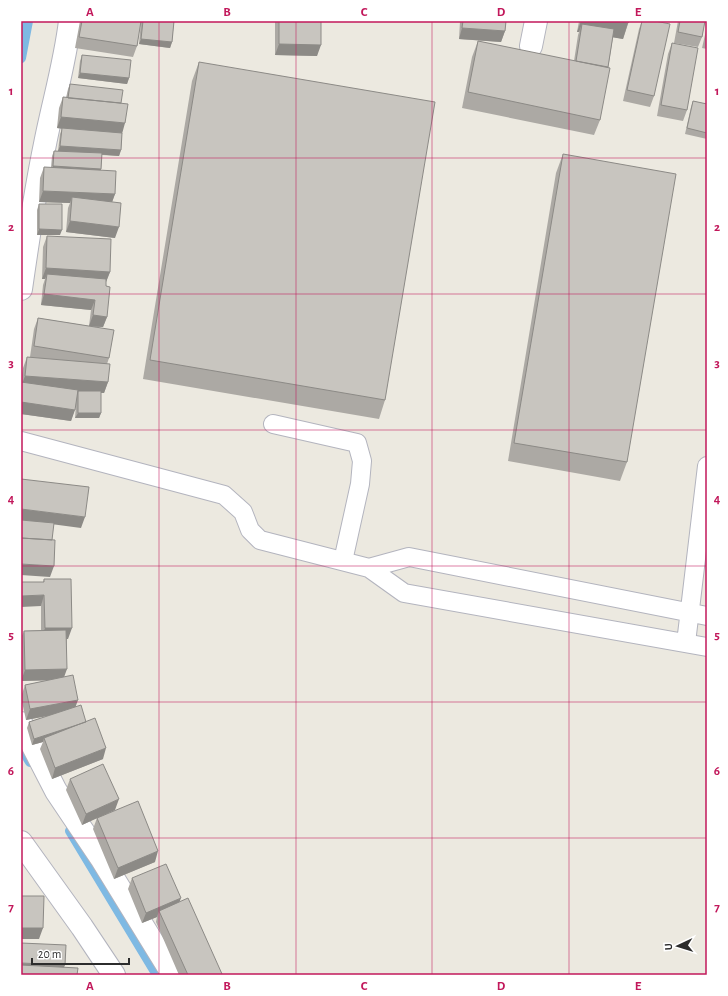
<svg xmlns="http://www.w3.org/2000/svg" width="728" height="996" viewBox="0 0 728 996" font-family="'Alegreya Sans',sans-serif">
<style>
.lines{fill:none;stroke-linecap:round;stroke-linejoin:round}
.stream{stroke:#7eb9e3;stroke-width:10}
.lane-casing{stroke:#b3b4be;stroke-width:20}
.street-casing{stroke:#b3b4be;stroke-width:24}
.secondary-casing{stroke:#b3b4be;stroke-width:24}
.lane{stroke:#fff;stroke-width:18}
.street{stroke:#fff;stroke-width:22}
.secondary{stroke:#fff;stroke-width:22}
.wall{fill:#aca9a4}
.shaded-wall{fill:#8c8a86}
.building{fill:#c8c5bf;stroke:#8c8a86}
.grid{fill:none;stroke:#c2185b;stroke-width:1;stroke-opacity:0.55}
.neatline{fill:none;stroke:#c2185b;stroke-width:1.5}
.grid-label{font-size:13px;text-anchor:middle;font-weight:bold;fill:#c2185b}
</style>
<rect width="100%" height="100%" fill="#ece9e0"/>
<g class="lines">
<path class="stream" d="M21 58 28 21
M21 747 30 762
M70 831 157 975"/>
<g class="lane-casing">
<path id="lane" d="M273 424 357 443 362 461 360 484 343 561
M21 441 224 495 243 512 250 530 260 540 369 568 404 593 707 647
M369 568 409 557 707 616
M686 643 707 466"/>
</g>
<g class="street-casing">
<path id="street" d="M531 46 536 21
M21 289C28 240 35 192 45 144 53 103 65 63 70 21
M21 723 56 791 101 858 173 975"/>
</g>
<g class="secondary-casing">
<path id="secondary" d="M21 842 82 927 114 975"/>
</g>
<use href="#lane" class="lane"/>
<use href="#street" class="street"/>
<use href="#secondary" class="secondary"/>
</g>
<path class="wall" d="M80 21H141L137 46 133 57 75 48Z
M141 21H174L172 42 170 48 139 44Z
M275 21H321L317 56 275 55Z
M460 21H506L505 31 501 42 459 39Z
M579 21H629L623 39 613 37 600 120 594 135 462 108 472 57 478 41 574 61 578 35 579 32H577Z
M642 21H655L654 96 650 107 623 101 639 29Z
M678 21H705L702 37 698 47 674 43Z
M707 26V49L702 48Z
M672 43 687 110 683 121 657 116 668 54Z
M82 55 129 78 127 84 78 78 80 61Z
M199 62 385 400 379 419 143 379 192 81Z
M70 84 121 103 122 134 121 150 119 156 102 155 101 170 115 194 112 202 115 238 66 232 68 208 70 203 39 202 40 178 44 167 51 168 52 156 54 151H58L60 134 62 129 57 128 59 108 63 97 66 98 68 89Z
M693 101 707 104V139L685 134 691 107Z
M563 154 627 462 620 481 508 461 556 173Z
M39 204 60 235H37V210Z
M47 236 110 272 106 282 107 317 103 327H96L109 358 107 364 108 382 104 393H101V413L99 418H75L76 405 71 421 21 414V382L23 368 27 357H30L34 329 38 318 89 326 91 310 41 305 43 285 45 279H42L43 247Z
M44 579 68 639H67L64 677 76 707 86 722 103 759 52 779 40 749 43 742 32 745 27 728 29 722 51 715 26 720 21 697 25 685 49 680 21 681V638L24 631 41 630V606L43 582Z
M70 779 115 810 104 815 155 862 114 879 93 829 97 818 82 825 66 790Z
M132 878 179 902 223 975H179L156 922 157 917 142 923 128 889Z"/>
<path class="shaded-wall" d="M581 21H612L628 23 623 39 580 32 582 24 579 32H577Z
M462 28 505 31 501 42 459 39Z
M141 39 172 42 170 48 139 44Z
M279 44 321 45 317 56 275 55Z
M80 73 129 78 127 84 78 78Z
M61 117 125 123 122 134 57 128Z
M60 146 121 150 119 156 58 151Z
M53 166 101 169 99 174 51 172Z
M43 191 115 194 111 205 72 197 70 203 39 202Z
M70 221 119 227 115 238 66 232Z
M39 229 62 230 60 235H37Z
M46 268 110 272 106 282 46 280 47 274 45 279H42Z
M44 294 95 300 91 310 41 305Z
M93 315 107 317 103 327 89 326Z
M25 376 108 382 104 393 21 387Z
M21 402 75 410 71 421 21 414Z
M78 413H101L99 418H75Z
M21 509 85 517 81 528 21 520Z
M21 564 54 566 50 577 21 575Z
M44 595 41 606 21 607V596Z
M45 628H72L68 639H41Z
M67 669 63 680 21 681 25 670Z
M78 700 74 711 26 720 30 709Z
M86 722 44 738 43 742 32 745 34 739Z
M106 748 103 759 52 779 55 768Z
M119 799 115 810 82 825 86 814Z
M158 851 155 862 114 879 118 868Z
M181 898 177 909 159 911 157 917 142 923 146 913Z
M21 928H43L39 939H21Z
M21 963 65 965 63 970 21 969Z"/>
<path class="building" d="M82 21H141L137 46 79 37Z
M143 21H174L172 42 141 39Z
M279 21H321V45L279 44Z
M463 21H506L505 31 462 28Z
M612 21H629L628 23Z
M642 21H655L670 24 654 96 627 90Z
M680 21H705L702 37 678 32Z
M582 24 614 29 608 67 576 61Z
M478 41 610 68 600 120 468 92Z
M672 43 698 48 687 110 661 105Z
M82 55 131 60 129 78 80 73Z
M199 62 435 102 385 400 150 360Z
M70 84 123 90 121 103 68 98Z
M63 97 128 104 125 123 61 117Z
M693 101 707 104V133L687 128Z
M62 128 122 133 121 150 60 146Z
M54 151 102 153 101 169 53 166Z
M563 154 676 174 627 462 514 443Z
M44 167 116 171 115 194 43 191Z
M72 197 121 203 119 227 70 221Z
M39 204H62V230L39 229Z
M47 236 111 239 110 272 46 268Z
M47 274 106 279V286L110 287 107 317 93 315 95 300 44 294Z
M38 318 114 330 109 358 34 346Z
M27 357 110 364 108 382 25 376Z
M21 382 78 390 75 410 21 402Z
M78 391H101V413H78Z
M21 479 89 487 85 517 21 509Z
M21 520 54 523 52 540 21 538Z
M21 538 55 540 54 566 21 564Z
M44 579H71L72 628H45L44 595 21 596V582H44Z
M66 630 67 669 25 670 24 631Z
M73 675 78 700 30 709 25 685Z
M81 705 86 722 34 739 29 722Z
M95 718 106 748 55 768 44 738Z
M103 764 119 799 86 814 70 779Z
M138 801 158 851 118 868 97 818Z
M166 864 181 898 146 913 132 878Z
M21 896H44L43 928H21Z
M188 898 222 974 223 975H188L159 911Z
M21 943 66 945 65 965 21 963Z
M21 965 78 968 77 975H21Z"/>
<path class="grid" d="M159 21V975M296 21V975M432 21V975M569 21V975M21 158H707M21 294H707M21 430H707M21 566H707M21 702H707M21 838H707"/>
<rect width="728" height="996" fill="none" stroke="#ffffff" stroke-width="44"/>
<g transform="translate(678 946) rotate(266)" stroke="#ffffff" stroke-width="3" paint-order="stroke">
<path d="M0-3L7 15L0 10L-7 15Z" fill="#2c2c2c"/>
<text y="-6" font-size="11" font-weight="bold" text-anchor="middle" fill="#2c2c2c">U</text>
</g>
<path d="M32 958v6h97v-6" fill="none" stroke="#2c2c2c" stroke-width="2"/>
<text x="38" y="958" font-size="12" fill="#2c2c2c" stroke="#ffffff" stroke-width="3" paint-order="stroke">20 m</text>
<rect x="22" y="22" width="684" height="952" class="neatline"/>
<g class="grid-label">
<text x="90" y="16">A</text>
<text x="227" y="16">B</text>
<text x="364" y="16">C</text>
<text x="501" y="16">D</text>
<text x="638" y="16">E</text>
<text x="11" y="95">1</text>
<text x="717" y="95">1</text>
<text x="11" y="231">2</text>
<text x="717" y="231">2</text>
<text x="11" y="367">3</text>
<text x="717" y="367">3</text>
<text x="11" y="503">4</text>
<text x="717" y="503">4</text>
<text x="11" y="639">5</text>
<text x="717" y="639">5</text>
<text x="11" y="775">6</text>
<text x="717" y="775">6</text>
<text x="11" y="911">7</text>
<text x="717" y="911">7</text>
<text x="90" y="990">A</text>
<text x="227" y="990">B</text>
<text x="364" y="990">C</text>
<text x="501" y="990">D</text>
<text x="638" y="990">E</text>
</g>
</svg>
